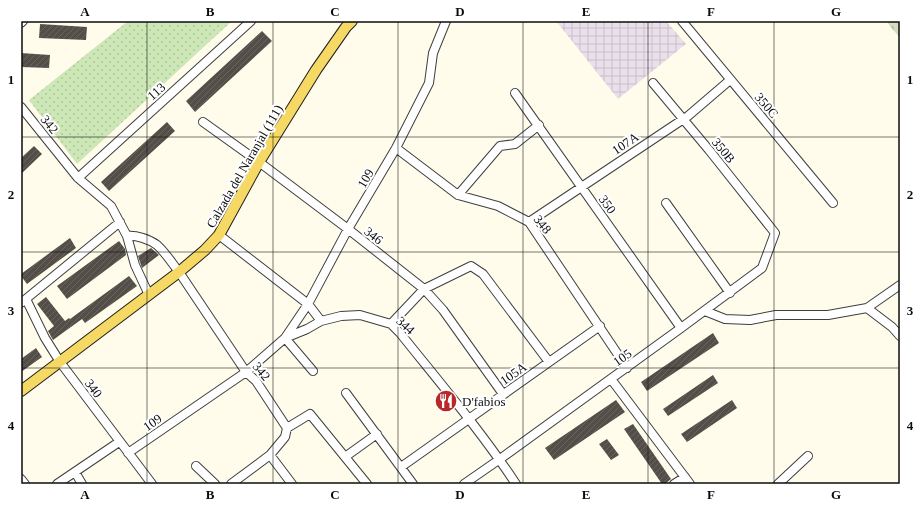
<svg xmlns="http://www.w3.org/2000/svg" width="921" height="505" viewBox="0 0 921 505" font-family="'Times New Roman',serif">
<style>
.industrial{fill:url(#industrial-grid)}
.grass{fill:url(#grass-dots)}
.cemetery{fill:url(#cemetery-stones)}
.building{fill:url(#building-hatch)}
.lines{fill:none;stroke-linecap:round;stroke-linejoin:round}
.minor-casing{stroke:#3f3f3f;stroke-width:10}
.major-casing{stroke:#1d1d1d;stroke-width:12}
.minor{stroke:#fff;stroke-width:8}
.major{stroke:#f5d964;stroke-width:10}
.grid{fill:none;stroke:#0c0c0c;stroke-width:1;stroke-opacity:0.55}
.labels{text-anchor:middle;stroke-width:4;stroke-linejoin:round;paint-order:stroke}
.street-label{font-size:13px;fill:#0c0c0c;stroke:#fff}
.poi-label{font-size:13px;fill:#0c0c0c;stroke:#fff;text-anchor:start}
.neatline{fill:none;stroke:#0c0c0c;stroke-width:1.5}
.grid-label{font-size:13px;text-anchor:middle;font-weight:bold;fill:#0c0c0c}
</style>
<defs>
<pattern id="industrial-grid" width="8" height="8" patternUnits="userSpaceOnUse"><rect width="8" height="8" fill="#eae0eb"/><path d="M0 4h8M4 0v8" fill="none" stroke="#c8bfc8"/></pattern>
<pattern id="grass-dots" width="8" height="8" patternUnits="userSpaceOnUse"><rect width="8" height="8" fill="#cde7b6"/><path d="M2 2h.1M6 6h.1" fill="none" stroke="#afc59b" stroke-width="1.8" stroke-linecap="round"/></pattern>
<pattern id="cemetery-stones" width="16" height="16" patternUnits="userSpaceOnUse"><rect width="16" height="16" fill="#d2dfbe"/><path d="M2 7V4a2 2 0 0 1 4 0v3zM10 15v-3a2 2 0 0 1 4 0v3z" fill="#b3bea2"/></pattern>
<pattern id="building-hatch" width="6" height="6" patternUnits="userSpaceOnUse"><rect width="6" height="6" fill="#544e48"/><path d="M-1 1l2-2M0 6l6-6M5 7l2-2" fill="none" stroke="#68635e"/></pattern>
</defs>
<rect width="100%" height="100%" fill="#fffceb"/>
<path class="industrial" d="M556 21H666L686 44 618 99Z"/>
<path class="grass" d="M128 21H232L77 164 29 100Z"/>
<path class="cemetery" d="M886 21H900V38Z"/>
<path class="building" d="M40 24 87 27 86 40 39 38Z
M262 31 272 41 195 112 186 101Z
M21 53 50 55 49 68 21 67Z
M167 122 175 131 109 191 101 182Z
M34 146 42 154 21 174V158Z
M70 238 76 248 27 284 21 276V274Z
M119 241 125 249 126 255 67 299 57 286Z
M151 248 159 255 142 268 138 256Z
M129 276 137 286 85 323 82 319 53 340 48 331 54 326 37 304 46 297 65 321 69 318 70 319Z
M713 333 719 343 647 391 641 382Z
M36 348 42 357 21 372V359Z
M713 375 718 383 668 416 663 409Z
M616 400 625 412 554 460 545 448Z
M732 400 737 408 687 442 681 434Z
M633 424 671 479 665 484H662L624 429Z
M607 439 619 455 611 460 599 444Z"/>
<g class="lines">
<g class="minor-casing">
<path id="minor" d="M682 21 833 203
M21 23 23 21
M515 93 681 328
M21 107 78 178 111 206 127 236 135 265 149 295
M203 122 259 162 348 229 424 289 443 310 503 394
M396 148 458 195 498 206 529 222 627 368
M78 178 251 21
M458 195 500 146 515 144 539 125
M666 203 730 293
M529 222 688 116 730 80
M219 235 308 304 321 321 341 316 360 315 391 324 400 333C440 383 481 431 516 484
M127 236C136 235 149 239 157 245 165 252 172 263 179 272L246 372 256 381 287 428 285 437 270 455 231 484
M26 299 45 338 60 362 152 484
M21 303 120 222
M867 308 892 327 900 336
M705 311 725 319 750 320 776 315H828L867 308 900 285
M391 324 424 289 471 266 483 274 549 362
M313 371 285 338 308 304 348 229 396 148 429 83 433 53 446 21
M611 379 690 484
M346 393 413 484
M287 428 310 414 367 484
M128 453 246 372 285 338 307 329 321 321
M270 455 292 484
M345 457 377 434
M196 466 215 484
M401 467 600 326
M75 472 82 484
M21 479 25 484
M57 484 119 442
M464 484 500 459 681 328 762 268 775 233 709 150 653 83
M674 484 685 477
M778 484 808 456"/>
</g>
<g class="major-casing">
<path id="major" d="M21 391 179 272 205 250 219 235 259 162 316 70 346 27 352 21"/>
</g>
<use href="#minor" class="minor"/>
<use href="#major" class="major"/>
</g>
<path class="grid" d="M147 21V484M273 21V484M398 21V484M523 21V484M648 21V484M774 21V484M21 137H900M21 252H900M21 368H900"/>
<defs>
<g id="restaurant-disc" transform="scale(1.15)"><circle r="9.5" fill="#b82828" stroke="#fff"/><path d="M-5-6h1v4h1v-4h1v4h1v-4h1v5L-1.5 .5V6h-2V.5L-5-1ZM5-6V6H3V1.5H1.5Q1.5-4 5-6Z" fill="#fff"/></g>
</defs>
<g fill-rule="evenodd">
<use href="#restaurant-disc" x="446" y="401"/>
</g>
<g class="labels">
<g class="street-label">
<text transform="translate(156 91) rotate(-42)" y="5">113</text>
<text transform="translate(767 105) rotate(50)" y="5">350C</text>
<text transform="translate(50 124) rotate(51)" y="5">342</text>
<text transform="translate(625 143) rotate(-34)" y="5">107A</text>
<text transform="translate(724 150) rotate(51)" y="5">350B</text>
<text transform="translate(244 166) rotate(-60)" y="5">Calzada del Naranjal (111)</text>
<text transform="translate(365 178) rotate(-60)" y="5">109</text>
<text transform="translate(608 204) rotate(55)" y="5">350</text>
<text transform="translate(543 224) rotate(51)" y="5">348</text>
<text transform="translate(374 235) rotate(38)" y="5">346</text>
<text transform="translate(406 325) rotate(43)" y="5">344</text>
<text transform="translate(622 357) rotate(-36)" y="5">105</text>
<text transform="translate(262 371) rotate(50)" y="5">342</text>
<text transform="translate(513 373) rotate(-35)" y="5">105A</text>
<text transform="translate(94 388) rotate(53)" y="5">340</text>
<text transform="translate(152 422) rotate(-35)" y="5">109</text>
</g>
<g class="poi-label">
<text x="462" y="406">D'fabios</text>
</g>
</g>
<rect width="921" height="505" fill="none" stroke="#ffffff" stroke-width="44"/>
<rect x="22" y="22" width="877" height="461" class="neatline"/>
<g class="grid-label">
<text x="85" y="16">A</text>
<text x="210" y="16">B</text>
<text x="335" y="16">C</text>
<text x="460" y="16">D</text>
<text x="586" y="16">E</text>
<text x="711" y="16">F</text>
<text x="836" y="16">G</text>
<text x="11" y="84">1</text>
<text x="910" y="84">1</text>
<text x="11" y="199">2</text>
<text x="910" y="199">2</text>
<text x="11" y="315">3</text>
<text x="910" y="315">3</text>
<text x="11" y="430">4</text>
<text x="910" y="430">4</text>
<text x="85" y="499">A</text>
<text x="210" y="499">B</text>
<text x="335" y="499">C</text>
<text x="460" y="499">D</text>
<text x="586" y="499">E</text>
<text x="711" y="499">F</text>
<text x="836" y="499">G</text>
</g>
</svg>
